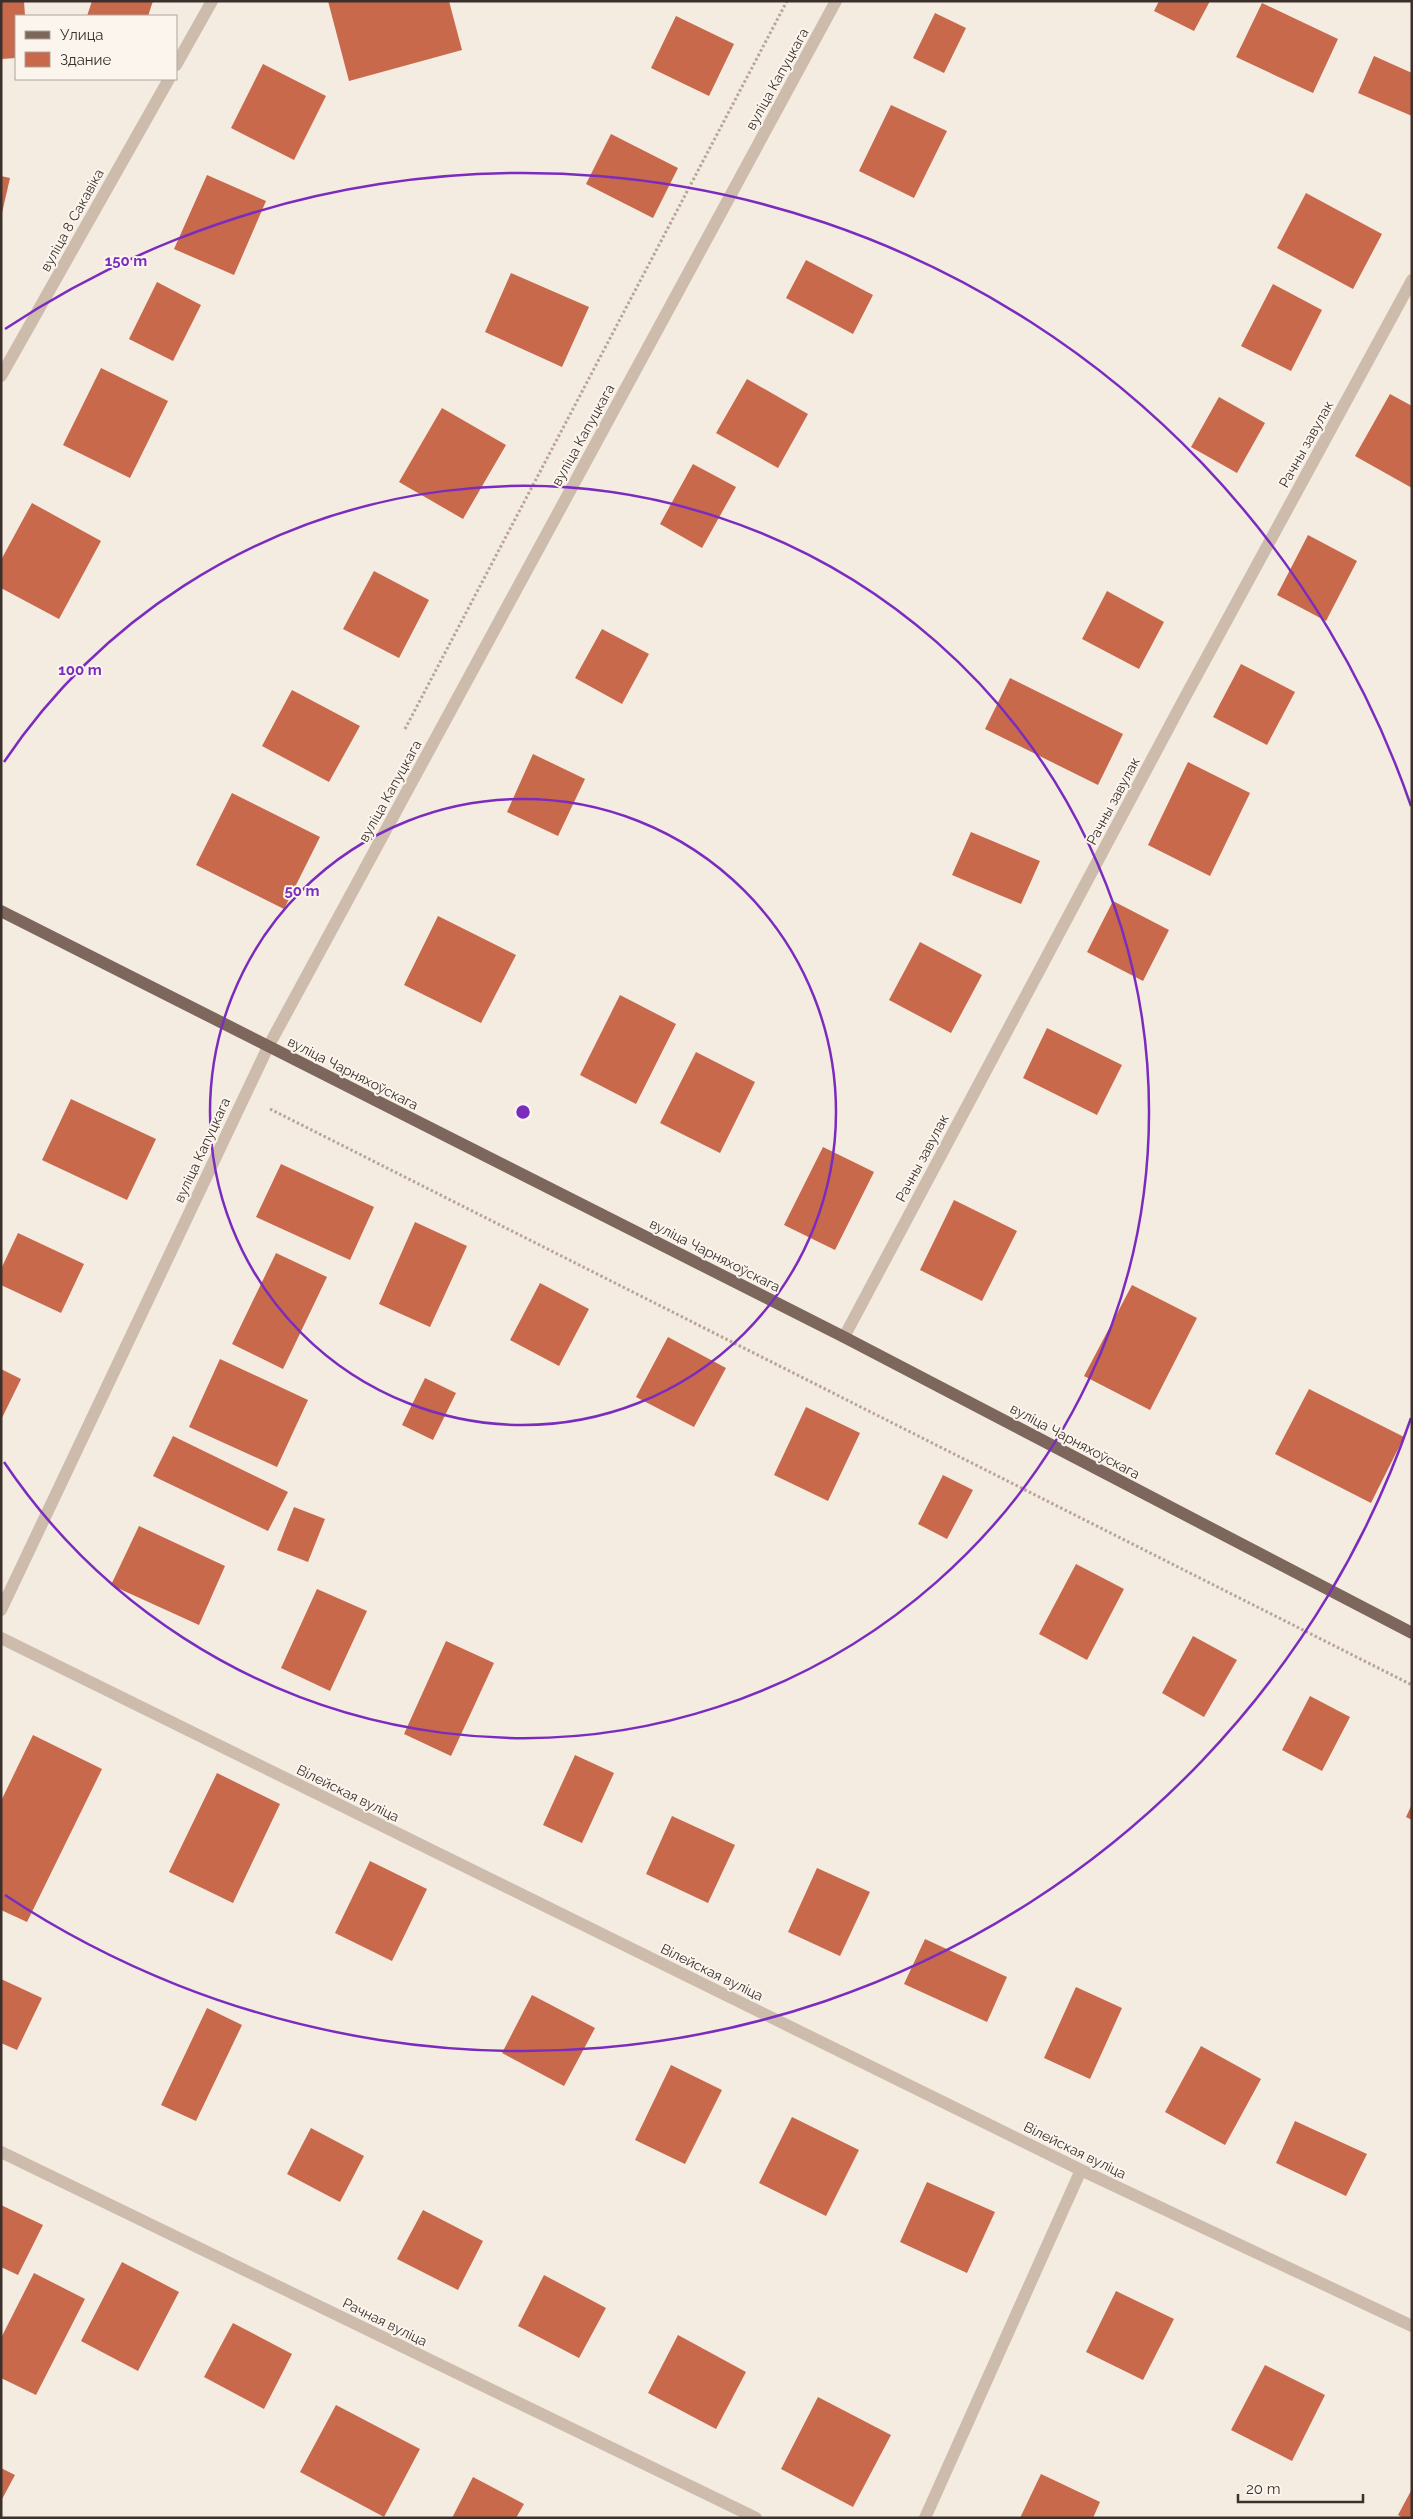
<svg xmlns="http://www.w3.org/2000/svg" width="1413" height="2519" viewBox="0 0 1413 2519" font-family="Raleway,sans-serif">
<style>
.building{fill:#c8694b}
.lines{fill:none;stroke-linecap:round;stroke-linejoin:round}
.path{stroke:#b9a596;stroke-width:3;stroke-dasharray:2.5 2.5;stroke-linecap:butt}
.street{stroke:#cdbbac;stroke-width:12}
.primary{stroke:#7d675c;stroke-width:12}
.ring{fill:none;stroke:#7b2cbf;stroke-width:2.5}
.labels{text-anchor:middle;stroke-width:4;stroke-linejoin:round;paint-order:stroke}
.street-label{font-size:14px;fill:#3b302b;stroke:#fbf5ee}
.centre{fill:#7b2cbf;stroke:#fbf5ee;stroke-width:2.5}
.ring-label{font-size:15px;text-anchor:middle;font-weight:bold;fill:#7b2cbf;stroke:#fbf5ee;stroke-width:4;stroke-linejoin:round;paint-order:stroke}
</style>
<rect width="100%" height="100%" fill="#f4ebe1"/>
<path class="building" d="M1 1H24L25 16H16V58L1 59Z
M92 1H153L148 16H87Z
M328 1H449L462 50 349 81Z
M1159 1H1210L1194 31 1154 11Z
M1262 3 1338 39 1313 93 1236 57Z
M935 13 966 28 944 73 913 58Z
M676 16 734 44 709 96 651 68Z
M1374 56 1412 73V116L1358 93Z
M263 64 326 96 294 160 231 128Z
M891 105 947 131 914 198 859 171Z
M611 134 678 168 653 218 586 184Z
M207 175 266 201 234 275 174 249Z
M1 176 10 178 2 213H1Z
M1306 193 1382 234 1353 289 1277 248Z
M806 260 873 295 853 334 786 298Z
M511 273 589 307 562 367 485 332Z
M157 282 201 305 173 361 129 339Z
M1273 284 1322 310 1291 371 1241 346Z
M101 368 168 401 130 478 63 445Z
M747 379 808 414 778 468 716 433Z
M1390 394 1412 406V488L1355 456Z
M1219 397 1265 423 1237 473 1191 447Z
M442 408 506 445 463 519 399 482Z
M693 464 736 487 702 548 660 524Z
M32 503 101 541 59 619 1 588V560Z
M1308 535 1357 561 1326 621 1277 595Z
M374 571 429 600 399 658 343 629Z
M1107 591 1164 622 1139 669 1082 639Z
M602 629 649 654 622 704 575 678Z
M1241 664 1295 692 1267 745 1213 717Z
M1010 678 1123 734 1098 785 985 729Z
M292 690 360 726 329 782 262 746Z
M533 754 585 779 558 836 507 812Z
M1188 762 1250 793 1210 876 1148 845Z
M232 793 320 837 284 909 196 865Z
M971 832 1040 861 1021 904 952 875Z
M1113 901 1169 930 1143 981 1087 952Z
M438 916 516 955 481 1023 404 985Z
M920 942 982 975 951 1033 889 1000Z
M620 995 676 1024 636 1104 580 1075Z
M1047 1028 1122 1065 1097 1115 1023 1078Z
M696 1052 755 1082 720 1153 660 1123Z
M71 1099 156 1139 127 1200 42 1160Z
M823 1147 874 1172 835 1250 784 1225Z
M281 1164 374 1207 350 1260 256 1217Z
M954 1200 1017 1231 982 1301 920 1270Z
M415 1222 467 1246 430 1327 379 1304Z
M18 1233 84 1264 61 1313 1 1285V1269Z
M276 1253 327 1277 283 1369 232 1344Z
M540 1283 589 1309 559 1366 510 1340Z
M1132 1285 1197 1318 1150 1410 1084 1376Z
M668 1337 726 1368 694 1427 636 1397Z
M220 1359 308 1400 277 1467 189 1427Z
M1 1369 21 1379 1 1420Z
M425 1378 456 1393 433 1440 402 1425Z
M1309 1389 1404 1437 1371 1503 1275 1454Z
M806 1407 860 1433 828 1501 774 1475Z
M173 1436 288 1492 268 1531 153 1476Z
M943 1475 973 1490 947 1539 918 1524Z
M294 1507 325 1519 308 1562 277 1550Z
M139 1526 225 1566 199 1625 111 1585Z
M1076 1564 1124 1589 1087 1660 1039 1634Z
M317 1589 367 1611 330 1691 281 1668Z
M1193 1636 1237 1660 1204 1717 1162 1693Z
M446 1641 494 1663 451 1756 404 1734Z
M1310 1696 1350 1717 1322 1771 1282 1750Z
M33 1735 102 1769 27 1922 1 1910V1801Z
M575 1755 614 1773 582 1843 543 1825Z
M217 1773 280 1804 233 1903 169 1872Z
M1412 1804V1820L1406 1817Z
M672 1816 735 1845 708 1903 646 1874Z
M370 1861 427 1889 392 1961 335 1933Z
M817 1868 870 1892 840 1956 788 1932Z
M925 1939 1007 1977 987 2022 904 1984Z
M1 1979 42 1998 17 2050 1 2043Z
M1076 1987 1122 2008 1090 2079 1044 2058Z
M532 1995 595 2028 564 2086 502 2053Z
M207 2008 242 2025 196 2121 161 2105Z
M1201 2046 1261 2079 1225 2145 1165 2112Z
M671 2065 722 2090 685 2164 635 2140Z
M792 2117 859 2150 826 2216 759 2183Z
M1295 2121 1367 2154 1346 2196 1276 2163Z
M311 2128 364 2156 340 2202 287 2174Z
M927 2182 995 2212 967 2273 900 2242Z
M1 2205 43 2225 18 2275 1 2267Z
M423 2210 483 2241 458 2290 397 2259Z
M122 2262 179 2292 138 2371 81 2341Z
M34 2273 85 2299 36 2395 1 2378V2338Z
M544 2275 606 2308 579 2358 518 2326Z
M1116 2291 1174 2319 1143 2380 1086 2352Z
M233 2323 292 2354 264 2409 204 2377Z
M678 2335 746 2372 716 2429 648 2393Z
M1265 2365 1325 2395 1292 2461 1231 2430Z
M818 2397 891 2435 853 2507 781 2469Z
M336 2405 420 2449 384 2517 300 2472Z
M1 2468 15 2475 1 2501Z
M1041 2474 1100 2502 1093 2518H1020Z
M473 2477 524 2504 516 2518H452Z
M1412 2489V2518H1403L1398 2515Z"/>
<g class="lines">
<path class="path" d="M405 729 787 1
M270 1109 1412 1685"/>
<path class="street" d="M176 65 212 1
M1 376 169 79
M844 1337 1184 699 1412 280
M1 1610 268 1047 836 1
M1 1638 1081 2170 1412 2326
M1 2152 756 2518
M925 2518 1081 2170"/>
<path class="primary" d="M1 911 844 1337 1412 1633"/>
</g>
<g class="ring">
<circle cx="523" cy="1112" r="313"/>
<path d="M4 762A626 626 0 1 1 4 1462"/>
<path d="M1411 1418A939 939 0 0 1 5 1895M5 329A939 939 0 0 1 1411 806"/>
</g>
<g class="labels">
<g class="street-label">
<text transform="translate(777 79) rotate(-61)" y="5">вуліца Капуцкага</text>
<text transform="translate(72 220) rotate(-61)" y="5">вуліца 8 Сакавіка</text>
<text transform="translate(583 435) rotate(-61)" y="5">вуліца Капуцкага</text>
<text transform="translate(1306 444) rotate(-61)" y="5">Рачны завулак</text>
<text transform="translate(390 791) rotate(-61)" y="5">вуліца Капуцкага</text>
<text transform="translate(1113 801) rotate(-62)" y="5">Рачны завулак</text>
<text transform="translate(353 1073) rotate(27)" y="5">вуліца Чарняхоўскага</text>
<text transform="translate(202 1150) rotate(-65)" y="5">вуліца Капуцкага</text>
<text transform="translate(922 1158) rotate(-62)" y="5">Рачны завулак</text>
<text transform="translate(715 1255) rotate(27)" y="5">вуліца Чарняхоўскага</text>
<text transform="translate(1075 1441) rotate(28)" y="5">вуліца Чарняхоўскага</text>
<text transform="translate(348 1793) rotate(26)" y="5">Вілейская вуліца</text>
<text transform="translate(712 1972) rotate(26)" y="5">Вілейская вуліца</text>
<text transform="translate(1075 2150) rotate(26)" y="5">Вілейская вуліца</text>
<text transform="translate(385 2322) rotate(26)" y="5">Рачная вуліца</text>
</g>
</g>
<circle cx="523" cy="1112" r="8" class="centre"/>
<g class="ring-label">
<text x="126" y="266">150 m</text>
<text x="80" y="675">100 m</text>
<text x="302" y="896">50 m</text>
</g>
<rect width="1413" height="2519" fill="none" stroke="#3b302b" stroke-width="5"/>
<rect x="15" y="15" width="162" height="65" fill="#fbf5ee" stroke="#aea6a0"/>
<rect x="25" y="31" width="25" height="8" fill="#7d675c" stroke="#aea6a0"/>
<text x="60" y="40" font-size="15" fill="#3b302b">Улица</text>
<rect x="25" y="52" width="25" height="15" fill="#c8694b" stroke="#aea6a0"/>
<text x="60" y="65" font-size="15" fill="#3b302b">Здание</text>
<path d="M1238 2494v8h125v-8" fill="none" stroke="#3b302b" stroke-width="2.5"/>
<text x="1246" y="2494" font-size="15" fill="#3b302b" stroke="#fbf5ee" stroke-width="4" paint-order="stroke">20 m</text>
</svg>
